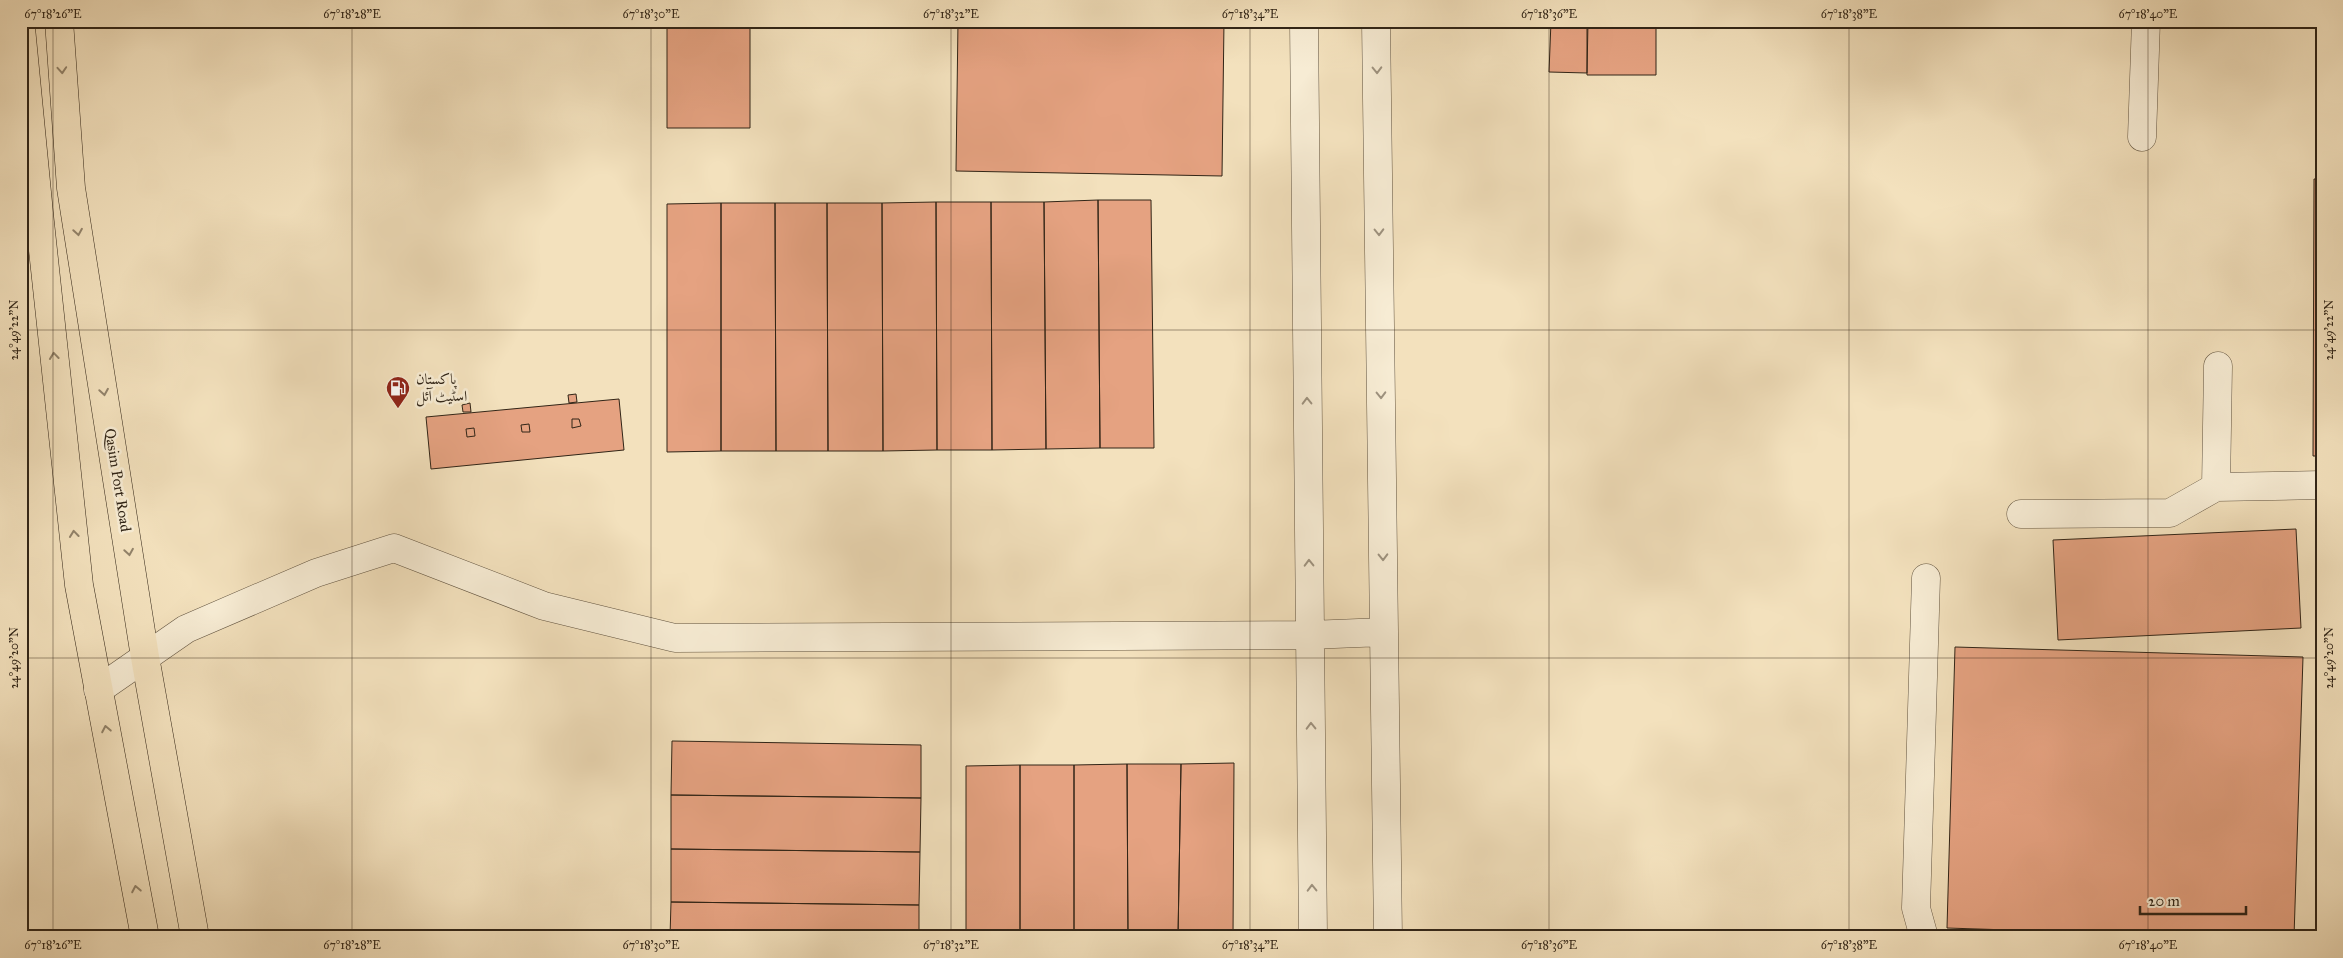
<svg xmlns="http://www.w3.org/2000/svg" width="2343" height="958" viewBox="0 0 2343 958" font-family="'IM FELL Great Primer',Amiri,serif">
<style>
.building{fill:#e5a281;stroke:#312517}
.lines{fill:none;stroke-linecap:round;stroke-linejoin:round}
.minor-casing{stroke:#625440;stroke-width:29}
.major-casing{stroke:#312517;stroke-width:29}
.minor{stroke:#f7ecd4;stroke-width:28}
.major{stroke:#f3e1bd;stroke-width:28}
.oneway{stroke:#92836a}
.oneway2{stroke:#9e927f}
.ticks{fill:none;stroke:#312517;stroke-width:1;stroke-opacity:0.45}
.labels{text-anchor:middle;stroke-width:5;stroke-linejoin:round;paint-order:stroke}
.poi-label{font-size:15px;fill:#312517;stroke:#f7ecd4;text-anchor:start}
.street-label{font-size:15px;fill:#312517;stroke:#f7ecd4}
.neatline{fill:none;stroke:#312517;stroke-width:2}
.ticks-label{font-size:12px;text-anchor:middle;fill:#312517}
</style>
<rect width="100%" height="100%" fill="#f3e1bd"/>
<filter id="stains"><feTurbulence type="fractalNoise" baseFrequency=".004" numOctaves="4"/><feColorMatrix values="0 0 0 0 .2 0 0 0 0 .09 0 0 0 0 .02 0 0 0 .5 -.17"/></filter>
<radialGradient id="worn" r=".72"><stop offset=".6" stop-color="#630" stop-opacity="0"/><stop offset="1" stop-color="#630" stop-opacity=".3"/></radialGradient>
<path class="building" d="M667 21H750V128H667Z
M958 21H1224L1222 176 956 171Z
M1551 21H1588L1587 73 1549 72Z
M1587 21H1856V27H1587Z
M1587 27H1656V75H1587Z
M2314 179H2322V456H2313Z
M1098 200 1100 448 1046 449 1044 202Z
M1098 200H1151L1154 448H1100Z
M936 202 937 450 883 451 882 203Z
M936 202H991L992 450H937Z
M991 202H1044L1046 449 992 450Z
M721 203V451L667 452V204Z
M721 203H775L776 451H721Z
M775 203H827L828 451H776Z
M827 203H882L883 451H828Z
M576 394 577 402 569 403 568 395Z
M619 399 624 450 431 469 426 417Z
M470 403 471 412H463L462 405Z
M572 419H579L581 426 572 428Z
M529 424 530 432H522L521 425Z
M474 428 475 436 467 437 466 429Z
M2296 529 2301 628 2058 640 2053 540Z
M1955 647 2303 657 2294 937H2225L1947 928Z
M672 741 921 745V798L671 795Z
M1234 763 1233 937H1178L1181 764Z
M1127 764H1181L1178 937H1128Z
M1127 764 1128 937H1074V765Z
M1020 765H1074V937H1020Z
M1020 765V937H966V766Z
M671 795 921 798 920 852 671 849Z
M671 849 920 852 919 905 671 902Z
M671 902 919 905V937H670Z"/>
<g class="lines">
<g class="minor-casing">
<path id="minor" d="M1304 21 1313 937
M1376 21 1388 937
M2142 137 2146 21
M2218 366 2216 487 2322 485
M2021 514 2170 513 2216 487
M98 690 186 629 316 573 394 548 544 606 675 638 1309 635 1384 632
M1924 937 1916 908 1926 578"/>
</g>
<g class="major-casing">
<path id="major" d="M59 21 71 188 145 657 195 937
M21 28 39 213 79 585 145 937"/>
</g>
<use href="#minor" class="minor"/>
<use href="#major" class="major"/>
</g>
<defs><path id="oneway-chevron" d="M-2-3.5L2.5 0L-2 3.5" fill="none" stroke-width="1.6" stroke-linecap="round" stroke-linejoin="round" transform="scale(1.25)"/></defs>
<g class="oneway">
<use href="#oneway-chevron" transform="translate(62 70) rotate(86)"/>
<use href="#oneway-chevron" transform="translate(78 232) rotate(81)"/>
<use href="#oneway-chevron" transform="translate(54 356) rotate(-96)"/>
<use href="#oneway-chevron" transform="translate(104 392) rotate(81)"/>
<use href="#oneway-chevron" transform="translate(74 534) rotate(-96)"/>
<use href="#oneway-chevron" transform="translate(129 552) rotate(81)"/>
<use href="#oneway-chevron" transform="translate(106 729) rotate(-101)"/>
<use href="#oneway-chevron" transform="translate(136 889) rotate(-101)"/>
</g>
<g class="oneway2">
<use href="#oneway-chevron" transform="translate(1377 70) rotate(89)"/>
<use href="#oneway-chevron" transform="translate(1379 232) rotate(89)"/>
<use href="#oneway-chevron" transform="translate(1381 395) rotate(89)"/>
<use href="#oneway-chevron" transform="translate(1307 401) rotate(-91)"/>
<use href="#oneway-chevron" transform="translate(1383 557) rotate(89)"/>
<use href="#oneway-chevron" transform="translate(1309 563) rotate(-91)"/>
<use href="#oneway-chevron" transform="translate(1311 726) rotate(-91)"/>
<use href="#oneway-chevron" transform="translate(1312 888) rotate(-91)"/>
</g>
<path class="ticks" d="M53 21V937M352 21V937M651 21V937M951 21V937M1250 21V937M1549 21V937M1849 21V937M2148 21V937M21 330H2322M21 658H2322"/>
<defs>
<g id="fuel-pin" transform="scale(1.25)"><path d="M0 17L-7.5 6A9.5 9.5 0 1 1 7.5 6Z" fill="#8f2418" stroke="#f7ecd4"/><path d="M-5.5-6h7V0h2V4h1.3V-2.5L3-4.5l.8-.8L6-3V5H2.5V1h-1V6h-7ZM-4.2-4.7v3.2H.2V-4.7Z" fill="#fff"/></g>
</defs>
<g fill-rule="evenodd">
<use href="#fuel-pin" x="398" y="388"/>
</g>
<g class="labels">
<g class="poi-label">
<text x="416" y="384">پاکستان<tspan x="416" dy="17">اسٹیٹ آئل</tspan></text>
</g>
<g class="street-label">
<text transform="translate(118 480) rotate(81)" y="5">Qasim Port Road</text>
</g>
</g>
<rect width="2343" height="958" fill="none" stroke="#f3e1bd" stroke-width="55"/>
<path d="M2140 906v8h106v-8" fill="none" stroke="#312517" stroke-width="2.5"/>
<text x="2148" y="906" font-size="15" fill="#312517" stroke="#f7ecd4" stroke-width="4" paint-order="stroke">20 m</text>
<rect x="28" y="28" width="2288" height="902" class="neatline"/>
<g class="ticks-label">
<text x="53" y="18">67°18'26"E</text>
<text x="352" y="18">67°18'28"E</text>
<text x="651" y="18">67°18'30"E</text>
<text x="951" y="18">67°18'32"E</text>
<text x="1250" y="18">67°18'34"E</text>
<text x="1549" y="18">67°18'36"E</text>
<text x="1849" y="18">67°18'38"E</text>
<text x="2148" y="18">67°18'40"E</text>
<text transform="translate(14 330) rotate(-90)" y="4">24°49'22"N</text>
<text transform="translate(2329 330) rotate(-90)" y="4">24°49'22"N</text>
<text transform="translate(14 658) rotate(-90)" y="4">24°49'20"N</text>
<text transform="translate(2329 658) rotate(-90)" y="4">24°49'20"N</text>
<text x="53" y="949">67°18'26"E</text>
<text x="352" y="949">67°18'28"E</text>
<text x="651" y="949">67°18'30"E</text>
<text x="951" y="949">67°18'32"E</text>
<text x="1250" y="949">67°18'34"E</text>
<text x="1549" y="949">67°18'36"E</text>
<text x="1849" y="949">67°18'38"E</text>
<text x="2148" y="949">67°18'40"E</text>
</g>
<rect width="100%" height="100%" filter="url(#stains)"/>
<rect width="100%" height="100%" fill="url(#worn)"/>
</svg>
